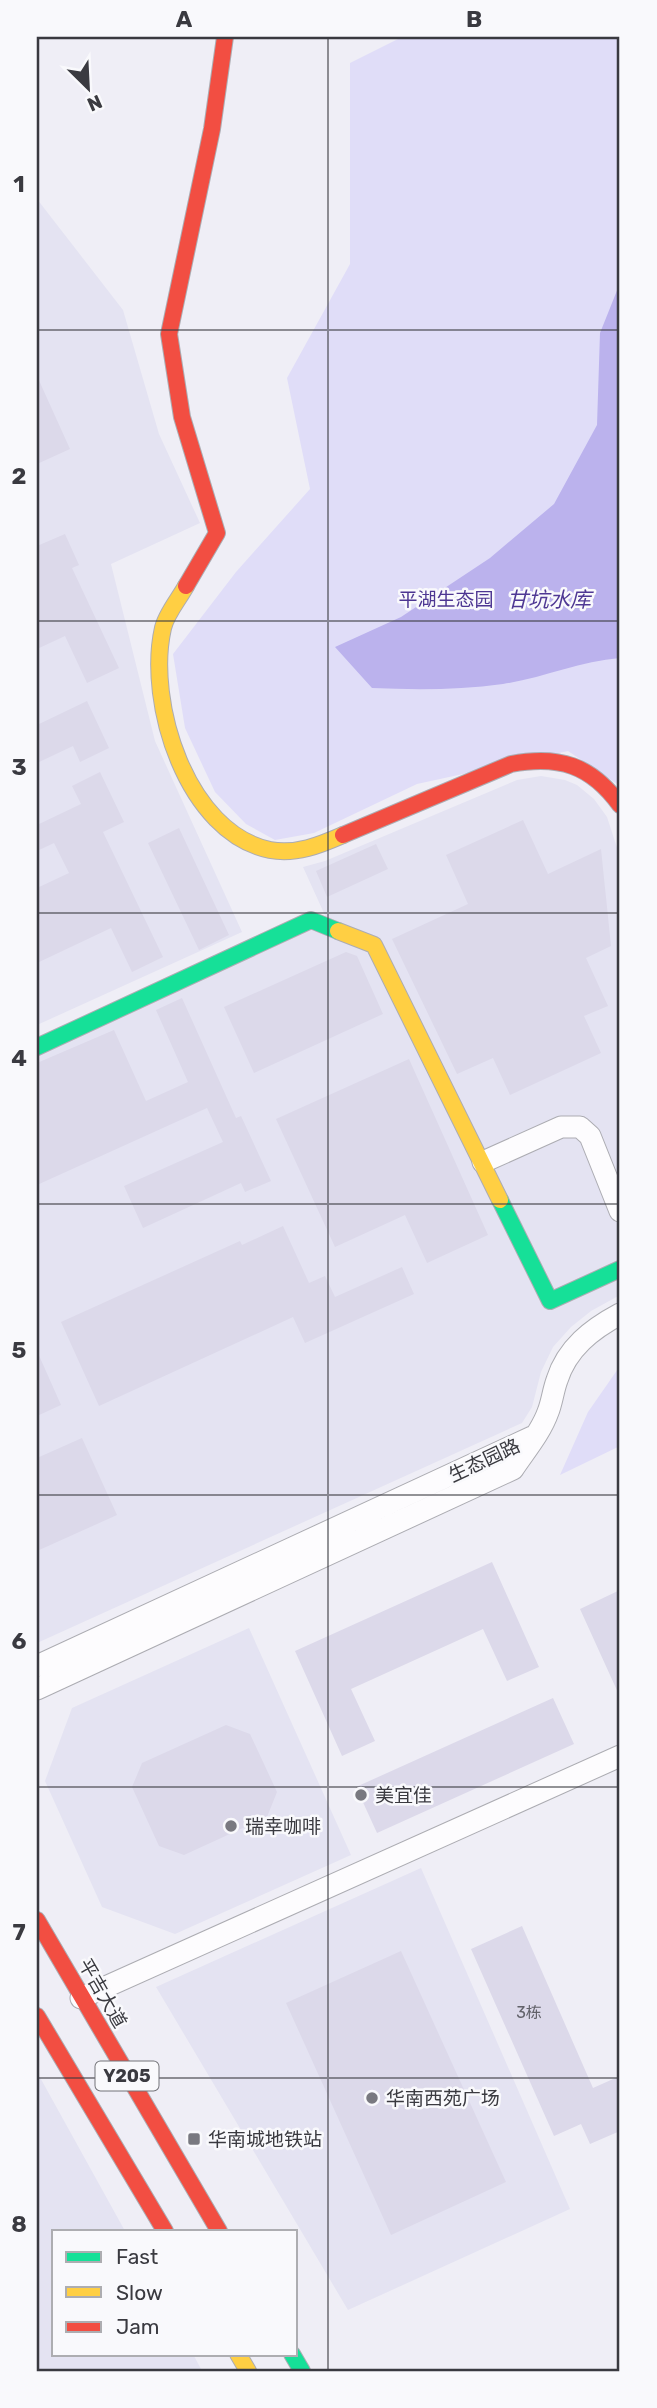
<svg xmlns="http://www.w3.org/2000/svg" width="657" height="2408" viewBox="0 0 657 2408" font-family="Rubik,'Noto Sans SC',sans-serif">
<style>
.built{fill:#e4e3f2}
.green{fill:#e0ddf8}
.water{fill:#bbb2ed}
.building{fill:#dcd9ea}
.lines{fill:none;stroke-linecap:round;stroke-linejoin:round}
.street-casing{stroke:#acacb2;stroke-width:23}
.fast-casing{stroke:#acacb2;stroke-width:18}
.slow-casing{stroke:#acacb2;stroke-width:18}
.jam-casing{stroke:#acacb2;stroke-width:18}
.street{stroke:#fdfcfe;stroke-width:21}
.fast{stroke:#16e098;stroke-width:16}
.slow{stroke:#ffcf43;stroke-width:16}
.jam{stroke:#f24e42;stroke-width:16}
.grid{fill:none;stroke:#3a3a40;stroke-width:2;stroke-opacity:0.55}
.poi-dot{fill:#797980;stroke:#f9f9fc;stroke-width:2.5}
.labels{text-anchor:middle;stroke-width:5;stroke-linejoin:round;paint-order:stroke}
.number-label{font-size:16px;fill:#62626a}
.shield{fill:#f9f9fc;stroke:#737378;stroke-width:2}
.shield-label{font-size:18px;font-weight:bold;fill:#3a3a40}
.park-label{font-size:19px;fill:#4d3692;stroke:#f9f9fc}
.street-label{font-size:19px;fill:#3a3a40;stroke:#f9f9fc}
.poi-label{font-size:19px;fill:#3a3a40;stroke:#f9f9fc;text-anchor:start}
.water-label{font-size:21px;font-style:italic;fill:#4f3894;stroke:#f9f9fc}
.neatline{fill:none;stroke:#3a3a40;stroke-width:2.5}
.grid-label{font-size:23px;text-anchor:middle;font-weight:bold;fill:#3a3a40}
</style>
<rect width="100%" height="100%" fill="#efeef6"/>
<path class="built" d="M37 199 123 310 159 434 200 523 111 564 155 741 242 932 37 1025Z
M541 776 565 780 577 785 594 799 607 817 620 857V1295L591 1311 571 1327 553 1347 541 1372 532 1407 522 1423 37 1643V1055L328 922 303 867 325 861 517 780Z
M249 1628 351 1855 175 1934 102 1907 45 1781 72 1708Z
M421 1868 570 2209 348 2310 156 1987Z
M37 2072 125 2231H54V2354H193L202 2371H37Z"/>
<path class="green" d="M402 37H620V786L568 751 417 784 314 833 275 840 246 824 215 792 185 728 173 654 236 572 310 489 287 378 350 264V63Z
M620 1366V1446L560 1475 588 1412Z"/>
<path class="water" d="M620 283V658C580 661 543 678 503 684 459 690 416 690 372 688L335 647 401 617 490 558 554 504 597 425 600 333Z"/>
<path class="building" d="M37 376 70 449 37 464Z
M65 534 79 565 72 568 119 668 87 683 65 636 37 649V546Z
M87 701 109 748 80 762 73 746 37 763V725Z
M100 772 124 822 103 832 163 957 132 972 111 928 37 963V888L69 873 54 843 37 851V825L81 804 72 786Z
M523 820 548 874 601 849 611 946 586 958 608 1006 584 1016 601 1053 510 1095 493 1058 457 1074 392 939 468 904 446 855Z
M179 828 229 935 199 950 148 843Z
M376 844 388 869 327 897 316 871Z
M346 952 357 956 383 1014 254 1073 224 1007Z
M182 998 236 1118 241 1116 271 1181 245 1192 241 1183 143 1228 124 1186 223 1142 207 1108 37 1185V1063L114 1030 146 1101 188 1082 156 1010Z
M409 1059 488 1235 427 1263 405 1215 335 1247 276 1119Z
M283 1226 309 1283 325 1276 335 1297 402 1267 414 1294 305 1343 293 1317 99 1406 61 1322 240 1241 242 1245Z
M37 1351 61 1405 37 1416Z
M82 1438 117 1515 37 1551V1458Z
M492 1562 539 1667 507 1681 483 1629 351 1689 375 1741 342 1756 295 1651Z
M620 1590V1697L580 1609Z
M553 1698 574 1744 377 1833 356 1787Z
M226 1725 250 1734 277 1792 267 1817 184 1855 159 1846 132 1787 142 1763Z
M522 1926 593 2088 620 2076V2131L590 2144 581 2124 554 2136 471 1949Z
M401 1951 506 2182 391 2235 286 2003Z"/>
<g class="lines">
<g class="street-casing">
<path id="street" d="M483 1162 561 1127H580L590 1136 620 1211
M37 1666 532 1437
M37 1689 513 1469C525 1451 541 1432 548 1412 552 1402 553 1391 557 1380 567 1348 592 1329 620 1314
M81 1998 620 1756"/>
</g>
<g class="fast-casing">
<path id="fast" d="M37 1047 311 920 338 931
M500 1200 550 1301 620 1269
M292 2354 302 2371"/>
</g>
<g class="slow-casing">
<path id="slow" d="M186 586C179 599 166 614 163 628 146 703 187 833 270 850 296 855 320 845 343 835
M338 931 374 945 500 1200
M238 2354 248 2371"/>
</g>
<g class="jam-casing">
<path id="jam" d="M186 586 217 533 182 417 169 334 212 129 225 37
M343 835 511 764C559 755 591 765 620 805
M37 1920 219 2231
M37 2016 165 2231"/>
</g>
<use href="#street" class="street"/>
<use href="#fast" class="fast"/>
<use href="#slow" class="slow"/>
<use href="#jam" class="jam"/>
</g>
<path class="grid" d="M328 37V2371M37 330H620M37 621H620M37 913H620M37 1204H620M37 1495H620M37 1787H620M37 2078H620"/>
<g class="poi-dot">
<circle cx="361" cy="1795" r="7"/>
<circle cx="231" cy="1826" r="7"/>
<circle cx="372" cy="2098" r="7"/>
<rect x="187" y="2132" width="14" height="14" rx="3.5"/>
</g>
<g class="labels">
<g class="number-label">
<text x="529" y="2018">3栋</text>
</g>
<rect class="shield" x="95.5" y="2061.5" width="63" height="29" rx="5"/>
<g class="shield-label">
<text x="127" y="2082">Y205</text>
</g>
<g class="park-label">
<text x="446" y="606">平湖生态园</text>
</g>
<g class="street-label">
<text transform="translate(484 1460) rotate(-25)" y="7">生态园路</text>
<text transform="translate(103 1993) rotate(60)" y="7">平吉大道</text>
</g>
<g class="poi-label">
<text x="375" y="1802">美宜佳</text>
<text x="245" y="1833">瑞幸咖啡</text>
<text x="386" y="2105">华南西苑广场</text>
<text x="208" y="2146">华南城地铁站</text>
</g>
<g class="water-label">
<text x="549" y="607">甘坑水库</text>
</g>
</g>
<rect width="657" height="2408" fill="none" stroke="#f9f9fc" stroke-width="77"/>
<rect x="52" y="2230" width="245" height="126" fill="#f9f9fc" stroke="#adadb1" stroke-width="2"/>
<rect x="66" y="2252" width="35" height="10" fill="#16e098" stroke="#adadb1" stroke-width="2"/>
<text x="116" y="2264" font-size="21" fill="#3a3a40">Fast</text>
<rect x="66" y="2287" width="35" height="10" fill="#ffcf43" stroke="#adadb1" stroke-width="2"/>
<text x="116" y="2300" font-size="21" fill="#3a3a40">Slow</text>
<rect x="66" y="2322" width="35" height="10" fill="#f24e42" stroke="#adadb1" stroke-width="2"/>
<text x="116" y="2334" font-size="21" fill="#3a3a40">Jam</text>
<g transform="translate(88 88) rotate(156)" stroke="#f9f9fc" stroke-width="5" paint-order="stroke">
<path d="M0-5L12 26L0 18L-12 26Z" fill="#3a3a40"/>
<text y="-10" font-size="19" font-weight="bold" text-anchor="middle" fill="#3a3a40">N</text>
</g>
<rect x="38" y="38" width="580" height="2332" class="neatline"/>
<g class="grid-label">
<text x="184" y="27">A</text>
<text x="474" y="27">B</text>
<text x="19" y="192">1</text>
<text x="19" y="484">2</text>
<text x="19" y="775">3</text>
<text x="19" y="1066">4</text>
<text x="19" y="1358">5</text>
<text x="19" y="1649">6</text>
<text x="19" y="1940">7</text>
<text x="19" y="2232">8</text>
</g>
</svg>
